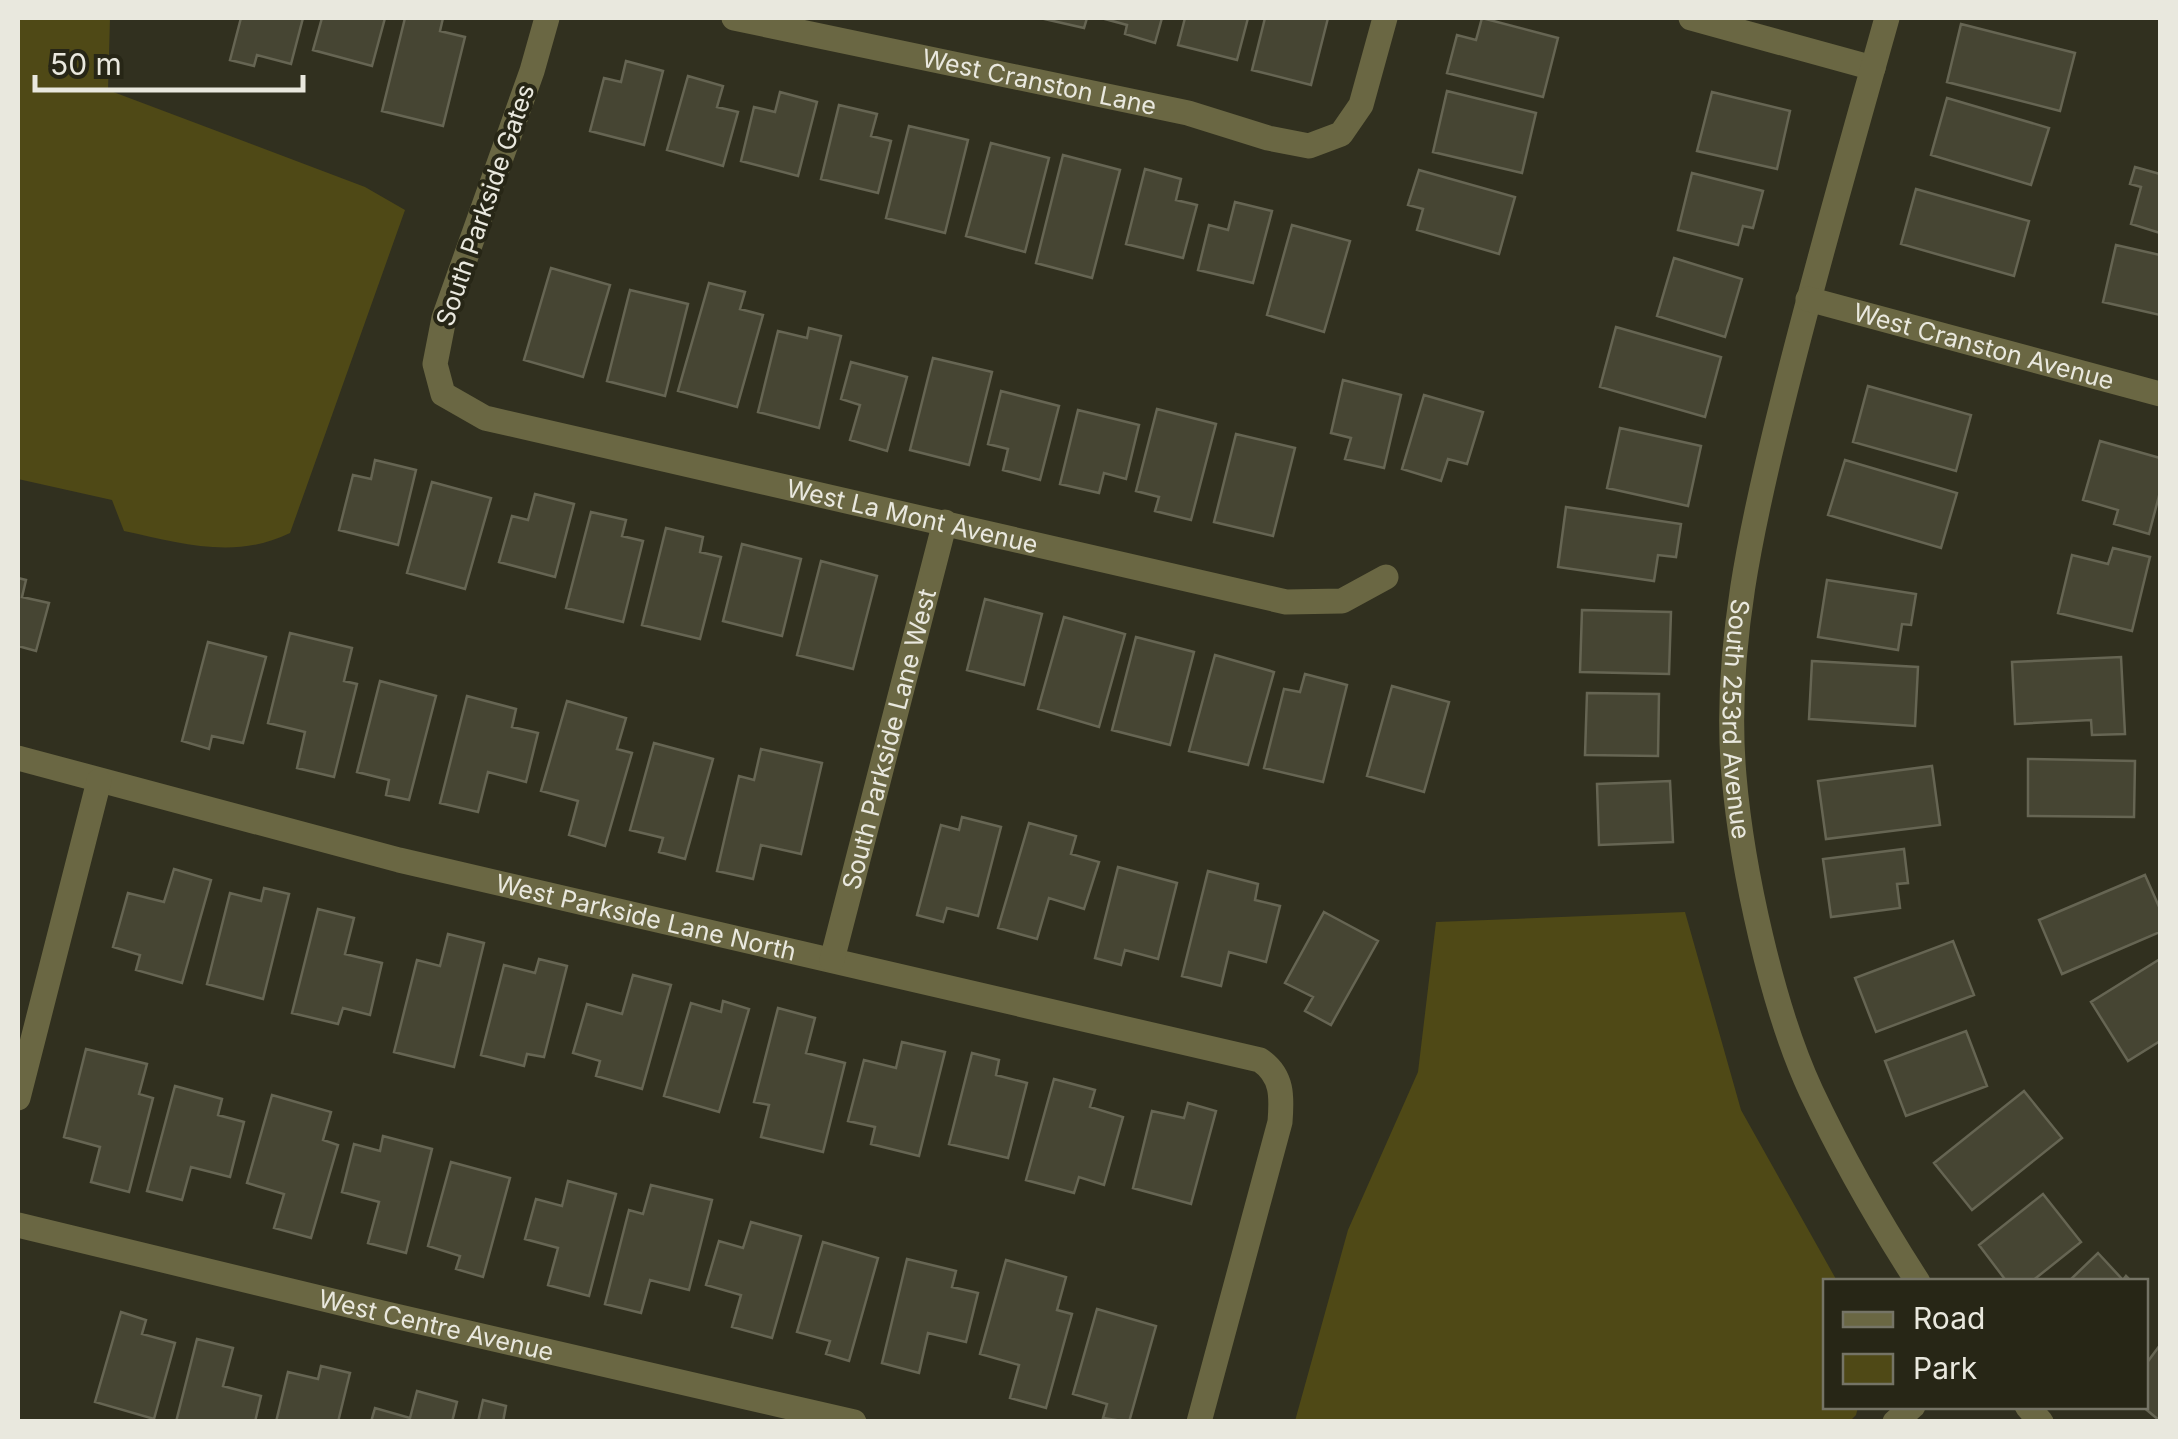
<svg xmlns="http://www.w3.org/2000/svg" width="2178" height="1439" viewBox="0 0 2178 1439" font-family="Inter,sans-serif">
<style>
.green{fill:#4f4916}
.building{fill:#464533;stroke:#666553;stroke-width:2.5}
.lines{fill:none;stroke-linecap:round;stroke-linejoin:round}
.minor{stroke:#6a6743;stroke-width:25}
.labels{text-anchor:middle;stroke-width:8;stroke-linejoin:round;paint-order:stroke}
.street-label{font-size:25px;fill:#e9e8de;stroke:#272616}
</style>
<rect width="100%" height="100%" fill="#31301f"/>
<path class="green" d="M18 18H110L108 90 365 187 405 210 290 533C235 560 181 543 124 531L112 500 18 479Z
M1685 912 1741 1110 1837 1281 1826 1282V1406L1858 1407 1856 1415 1849 1422 1295 1421 1348 1230 1418 1072 1436 922Z"/>
<path class="building" d="M241 18H303L291 64 257 55 254 66 230 60Z
M322 18H385L372 66 313 50Z
M405 18H443L440 31 465 37 443 126 382 111Z
M1040 18H1087L1084 28Z
M1101 18H1162L1155 43 1125 34 1127 25Z
M1185 18H1248L1237 60 1178 45Z
M1265 18H1328L1311 85 1252 70Z
M1482 18 1558 38 1543 97 1447 73 1457 35 1476 40Z
M1961 24 2075 53 2060 111 1947 82Z
M626 61 663 71 644 145 590 131 604 78 621 82Z
M688 76 723 86 717 107 738 112 723 166 667 150Z
M1447 91 1536 113 1522 173 1433 152Z
M780 92 817 102 798 176 741 161 754 107 775 112Z
M1712 92 1790 111 1777 169 1697 151Z
M1947 98 2049 128 2031 185 1931 155Z
M839 105 877 114 871 136 891 141 878 193 821 179Z
M909 126 968 140 945 233 886 218Z
M991 143 1049 158 1025 252 966 236Z
M1063 155 1120 170 1092 278 1036 263Z
M2135 167 2160 174V233L2131 224 2141 187 2130 184Z
M1145 169 1181 179 1176 200 1197 205 1183 258 1126 244Z
M1419 170 1515 197 1499 254 1417 230 1423 209 1408 205Z
M1692 173 1763 191 1753 228 1743 226 1738 245 1678 230Z
M1916 189 2029 221 2014 276 1901 244Z
M1235 202 1272 211 1253 283 1198 270 1209 225 1228 230Z
M1292 225 1350 241 1324 332 1267 315Z
M2116 245 2160 255V315L2103 302Z
M1674 258 1742 279 1725 337 1657 316Z
M551 268 610 285 583 377 524 360Z
M709 283 745 292 740 309 763 315 737 407 678 391Z
M630 290 688 304 665 396 607 381Z
M1616 327 1721 357 1705 417 1600 387Z
M809 328 841 336 819 428 758 412 778 331 807 338Z
M933 358 992 372 969 465 910 450Z
M851 362 907 377 887 451 850 440 860 405 841 399Z
M1343 380 1401 395 1384 468 1345 459 1351 438 1331 433Z
M1868 386 1971 415 1956 471 1853 442Z
M1001 391 1059 406 1040 480 1003 470 1008 449 988 444Z
M1424 395 1483 412 1467 464 1448 459 1441 481 1402 469Z
M1157 409 1216 424 1191 520 1155 511 1159 497 1136 491Z
M1078 410 1139 425 1126 479 1104 473 1099 493 1060 484Z
M1620 428 1701 446 1688 506 1607 488Z
M1236 434 1295 448 1273 536 1214 522Z
M2100 441 2160 458V492L2149 534 2114 524 2118 510 2083 500Z
M375 460 416 470 398 545 339 530 353 475 371 479Z
M1845 460 1957 493 1941 548 1828 515Z
M432 482 491 498 465 589 407 573Z
M535 494 574 504 555 577 499 562 512 516 528 520Z
M1566 507 1681 524 1676 557 1658 555 1654 581 1558 567Z
M591 512 626 520 622 536 643 541 623 622 566 608Z
M666 528 703 537 700 552 721 557 700 639 642 625Z
M742 544 801 559 782 636 723 621Z
M2113 548 2150 557 2132 631 2058 613 2072 555 2108 564Z
M821 561 877 576 853 669 797 655Z
M18 578 26 580 22 597 49 603 36 651 18 646Z
M1827 580 1916 594 1911 625 1902 624 1898 650 1818 637Z
M985 599 1042 614 1024 685 967 670Z
M1582 610 1671 612 1669 674 1580 672Z
M1064 617 1125 634 1099 727 1038 709Z
M290 633 352 648 344 681 357 684 334 777 297 768 305 732 268 723Z
M1136 637 1194 652 1170 745 1112 730Z
M208 642 266 657 243 743 212 736 209 749 182 741Z
M1215 655 1274 672 1248 765 1189 751Z
M2121 657 2125 734 2092 735 2091 720 2015 724 2012 662Z
M1812 661 1918 667 1915 726 1809 719Z
M1305 674 1347 685 1323 782 1264 768 1284 689 1300 692Z
M380 681 436 696 409 800 386 795 389 780 357 772Z
M1392 686 1449 702 1424 792 1367 776Z
M1587 693 1659 694 1658 756 1585 755Z
M467 696 516 709 512 727 538 733 526 782 488 772 478 812 440 803Z
M567 701 626 718 617 749 632 753 605 846 569 835 578 801 541 791Z
M654 743 713 759 685 859 659 852 663 838 630 830Z
M761 749 822 763 801 854 761 845 753 879 717 871 739 776 754 780Z
M2028 759 2135 761 2134 817 2028 816Z
M1932 766 1940 825 1826 839 1818 781Z
M1670 781 1673 842 1599 845 1597 784Z
M962 817 1001 827 978 916 947 908 943 922 917 915 941 825 959 830Z
M1029 823 1076 836 1071 854 1099 862 1084 909 1049 898 1037 939 998 928Z
M1904 849 1908 883 1897 884 1900 908 1831 917 1823 859Z
M1118 867 1177 883 1158 959 1125 950 1121 965 1095 958Z
M174 869 211 880 182 983 136 970 140 955 113 947 128 893 164 902Z
M1208 871 1258 884 1255 900 1280 906 1266 962 1229 952 1221 986 1182 976Z
M2145 875 2160 909V932L2062 974 2039 920Z
M264 888 289 894 263 999 207 984 230 893 261 901Z
M318 909 354 918 345 954 382 963 370 1015 343 1008 338 1024 292 1013Z
M1324 912 1378 941 1331 1025 1305 1011 1313 997 1285 983Z
M448 934 484 943 454 1067 394 1052 417 960 440 966Z
M1953 941 1974 995 1876 1032 1855 978Z
M539 959 567 966 544 1057 527 1054 524 1066 481 1055 504 965 535 973Z
M2160 959V1041L2128 1061 2091 1002Z
M633 975 671 985 642 1089 596 1076 600 1061 573 1053 587 1004 622 1014Z
M723 1001 749 1009 719 1112 664 1096 691 1003 721 1012Z
M778 1008 815 1018 806 1053 845 1063 823 1152 761 1137 769 1105 754 1102Z
M1966 1031 1987 1086 1906 1116 1885 1061Z
M902 1042 945 1052 919 1156 871 1144 875 1127 848 1121 864 1060 896 1068Z
M86 1049 147 1064 139 1094 153 1098 129 1192 91 1182 100 1147 64 1137Z
M972 1053 999 1060 996 1075 1027 1083 1008 1158 949 1144Z
M1054 1079 1095 1090 1090 1107 1123 1117 1104 1185 1079 1177 1074 1193 1026 1180Z
M175 1086 222 1099 218 1115 244 1122 230 1177 191 1167 182 1200 147 1191Z
M2024 1091 2062 1138 1972 1210 1934 1163Z
M272 1095 331 1112 323 1140 338 1145 311 1238 274 1228 284 1194 247 1183Z
M1188 1103 1216 1111 1191 1204 1133 1188 1152 1111 1184 1118Z
M383 1136 432 1149 406 1253 368 1243 379 1202 342 1192 354 1144 380 1151Z
M451 1162 510 1178 483 1277 456 1269 460 1256 428 1246Z
M568 1181 616 1194 589 1296 548 1285 558 1248 525 1239 536 1199 562 1206Z
M651 1185 712 1200 689 1290 650 1280 641 1313 605 1304 629 1210 643 1214Z
M2043 1194 2081 1242 2031 1282H2007L1979 1245Z
M751 1222 801 1236 772 1338 732 1327 741 1295 706 1285 719 1241 743 1248Z
M823 1242 878 1258 849 1361 826 1354 830 1341 797 1332Z
M2098 1253 2123 1280 2126 1276 2132 1282H2068Z
M907 1259 956 1271 952 1287 978 1293 966 1342 928 1333 919 1373 882 1363Z
M1006 1260 1066 1277 1057 1310 1072 1314 1046 1408 1010 1398 1019 1365 980 1354Z
M1097 1309 1156 1326 1129 1422 1103 1418 1107 1404 1073 1394Z
M121 1312 146 1320 142 1334 175 1343 154 1419 95 1402Z
M197 1339 233 1348 223 1386 261 1396 255 1422H176Z
M2160 1345V1421L2142 1406H2146V1364Z
M321 1366 350 1373 338 1422H276L288 1372 318 1379Z
M417 1391 457 1402 452 1422H371L375 1408 410 1418Z
M483 1400 506 1406 503 1422H478Z"/>
<g class="lines">
<g class="minor">
<path id="s1" d="M547 18 532 71 444 318 435 364 443 394 485 418 1286 602 1342 601 1386 577"/>
<path id="s2" d="M734 18 1188 113 1268 138 1309 146 1341 134 1361 105 1385 18"/>
<path d="M1691 18 1873 68"/>
<path id="s3" d="M1887 18C1851 146 1814 274 1782 404 1752 524 1723 651 1734 776 1742 869 1772 1007 1811 1091 1842 1157 1878 1220 1918 1282"/>
<path id="s4" d="M1808 299 2160 394"/>
<path id="s5" d="M18 758 399 860 1260 1060C1283 1076 1282 1097 1280 1122L1199 1422"/>
<path id="s6" d="M832 960 945 522"/>
<path d="M18 1098 99 781"/>
<path id="s7" d="M18 1225 382 1313 854 1422"/>
<path d="M2027 1406 2041 1422"/>
<path d="M1895 1422 1913 1406"/>
</g>
</g>
<g class="labels">
<g class="street-label">
<text dy="9" stroke="none"><textPath href="#s2" startOffset="312">West Cranston Lane</textPath></text>
<text transform="translate(485 205) rotate(-71)" y="9">South Parkside Gates</text>
<text dy="9" stroke="none"><textPath href="#s4" startOffset="182">West Cranston Avenue</textPath></text>
<text dy="9" stroke="none"><textPath href="#s1" startOffset="882">West La Mont Avenue</textPath></text>
<text dy="9" stroke="none"><textPath href="#s3" startOffset="720">South 253rd Avenue</textPath></text>
<text dy="9" stroke="none"><textPath href="#s6" startOffset="228">South Parkside Lane West</textPath></text>
<text dy="9" stroke="none"><textPath href="#s5" startOffset="648">West Parkside Lane North</textPath></text>
<text dy="9" stroke="none"><textPath href="#s7" startOffset="430">West Centre Avenue</textPath></text>
</g>
</g>
<rect width="2178" height="1439" fill="none" stroke="#e9e8de" stroke-width="40"/>
<rect x="1823" y="1279" width="325" height="130" fill="#272616" stroke="#757466" stroke-width="2.5"/>
<rect x="1843" y="1312" width="50" height="15" fill="#6a6743" stroke="#757466" stroke-width="2.5"/>
<text x="1913" y="1329" font-size="30" fill="#e9e8de">Road</text>
<rect x="1843" y="1354" width="50" height="30" fill="#4f4916" stroke="#757466" stroke-width="2.5"/>
<text x="1913" y="1379" font-size="30" fill="#e9e8de">Park</text>
<path d="M35 75v15h268v-15" fill="none" stroke="#e9e8de" stroke-width="5"/>
<text x="50" y="75" font-size="30" fill="#e9e8de" stroke="#272616" stroke-width="8" paint-order="stroke">50 m</text>
</svg>
